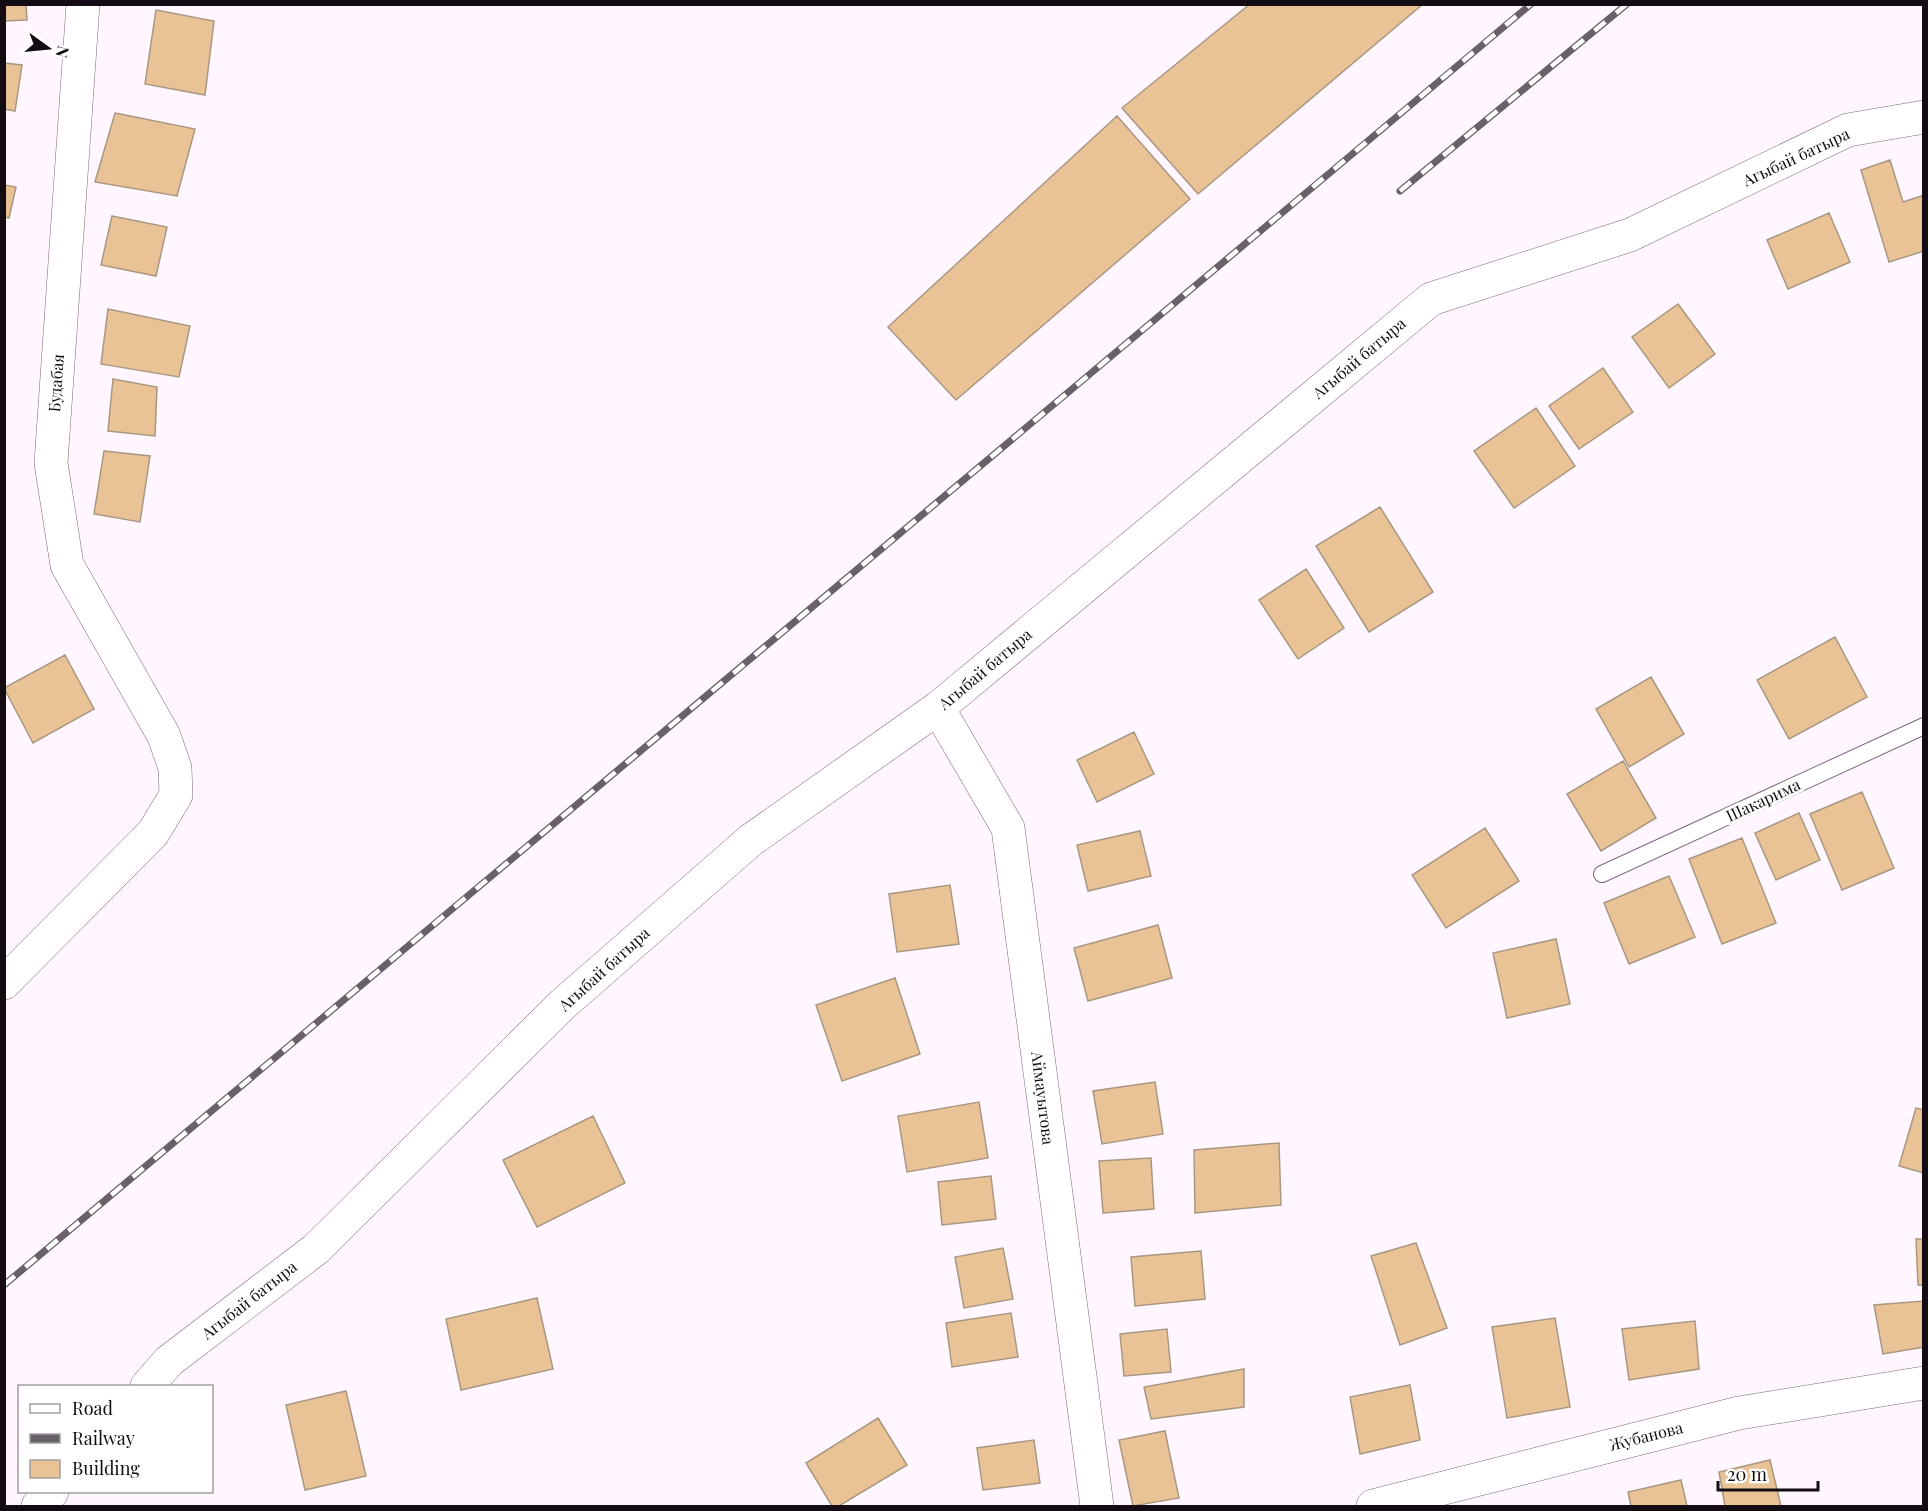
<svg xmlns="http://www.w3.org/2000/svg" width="1928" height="1511" viewBox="0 0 1928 1511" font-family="'Playfair Display',serif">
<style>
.building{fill:#e9c396;stroke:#aa9782;stroke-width:1.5}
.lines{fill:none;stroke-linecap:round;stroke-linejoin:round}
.service-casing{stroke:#7c6a7d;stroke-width:18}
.minor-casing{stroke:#7c6a7d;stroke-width:34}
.service{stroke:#fff;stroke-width:16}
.minor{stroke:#fff;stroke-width:33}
.rail-casing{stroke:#696169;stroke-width:7}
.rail{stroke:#fff;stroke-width:4.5;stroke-dasharray:14;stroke-linecap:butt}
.labels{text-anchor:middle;stroke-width:6;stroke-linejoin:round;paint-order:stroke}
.street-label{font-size:16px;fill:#130c13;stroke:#fff}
</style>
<rect width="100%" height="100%" fill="#fff6ff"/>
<path class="building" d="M4 4H26L27 20 4 21Z
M1250 4H1423L1198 194 1122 108Z
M156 10 214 21 205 95 145 84Z
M4 63 22 65 15 111 4 109Z
M115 113 195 129 177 196 95 182Z
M1117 116 1190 199 956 400 888 327Z
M1890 160 1903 202 1924 195V251L1889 262 1861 170Z
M4 185 16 187 9 218 4 217Z
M1829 213 1850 262 1788 289 1767 240Z
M112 216 167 227 156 276 101 265Z
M1678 304 1715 354 1669 388 1632 337Z
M108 309 190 326 179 377 101 364Z
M1603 368 1633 412 1579 449 1549 406Z
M113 379 157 387 155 436 108 431Z
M1536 408 1575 466 1514 508 1474 451Z
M104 451 150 456 140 522 94 514Z
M1380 507 1433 592 1369 632 1316 546Z
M1306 569 1344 628 1298 659 1259 600Z
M1835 637 1867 697 1789 739 1757 680Z
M65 655 94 709 33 743 4 688Z
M1651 677 1684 734 1629 767 1596 709Z
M1134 732 1154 774 1097 802 1077 760Z
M1623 761 1656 818 1601 851 1567 794Z
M1862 792 1894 868 1842 890 1810 814Z
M1799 813 1820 860 1776 880 1755 833Z
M1485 828 1519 881 1446 928 1412 875Z
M1140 831 1151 876 1088 891 1077 845Z
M1742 838 1776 923 1722 944 1689 859Z
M1669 876 1695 937 1629 964 1604 903Z
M950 885 959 944 897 952 889 894Z
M1158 925 1172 978 1088 1001 1074 948Z
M1556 939 1570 1004 1507 1018 1493 953Z
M895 978 920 1054 842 1081 816 1005Z
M1155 1082 1163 1134 1102 1144 1093 1091Z
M979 1102 988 1158 907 1172 898 1116Z
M1916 1108 1924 1110V1173L1899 1166Z
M593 1116 625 1183 537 1227 503 1160Z
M1279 1143 1281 1205 1195 1213 1194 1150Z
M1151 1158 1154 1209 1103 1213 1099 1161Z
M991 1176 996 1219 942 1225 938 1182Z
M1916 1239H1924V1285H1918Z
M1416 1243 1447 1328 1400 1345 1371 1256Z
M1003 1248 1013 1299 964 1308 955 1257Z
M1201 1251 1205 1299 1135 1306 1131 1257Z
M537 1298 553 1369 461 1390 446 1319Z
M1924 1301V1347L1883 1354 1874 1305Z
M1011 1313 1018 1357 952 1367 946 1323Z
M1555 1318 1570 1407 1507 1418 1492 1327Z
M1695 1321 1699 1369 1629 1380 1622 1329Z
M1167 1329 1171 1372 1124 1376 1120 1334Z
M1244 1369V1407L1151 1419 1144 1387Z
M1410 1385 1420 1440 1360 1454 1350 1397Z
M346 1391 366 1476 305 1490 286 1405Z
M878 1418 907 1465 839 1506H832L806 1463Z
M1165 1431 1179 1498 1133 1506 1119 1440Z
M1034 1440 1040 1483 983 1490 977 1448Z
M1770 1460 1781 1506H1725L1719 1472Z
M1681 1480 1687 1506H1631L1628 1492Z"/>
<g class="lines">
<g class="service-casing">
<path id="service" d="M1602 874 1924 726"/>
</g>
<g class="minor-casing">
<path id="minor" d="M938 708 1008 828 1097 1506
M4 983 153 833 176 795 175 768 164 736 67 565 51 463 83 4
M147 1386 169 1361 316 1249 563 1004 751 840 938 708 1431 299 1630 235 1848 130 1924 117
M38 1506 52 1492
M1373 1506 1739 1413 1924 1383"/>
</g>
<use href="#service" class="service"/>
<use href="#minor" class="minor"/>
<g class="rail-casing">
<path id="rail" d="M1400 191 1627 4
M4 1285 1531 4"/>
</g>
<use href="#rail" class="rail"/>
</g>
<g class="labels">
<g class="street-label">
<text transform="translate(1796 157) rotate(-25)" y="6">Агыбай батыра</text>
<text transform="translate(1359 358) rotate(-40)" y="6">Агыбай батыра</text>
<text transform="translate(56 383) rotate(-86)" y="6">Будабая</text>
<text transform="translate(985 669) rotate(-40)" y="6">Агыбай батыра</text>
<text transform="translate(1763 800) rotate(-25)" y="6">Шакарима</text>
<text transform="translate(604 969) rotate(-42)" y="6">Агыбай батыра</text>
<text transform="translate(1043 1098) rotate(83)" y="6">Аймауытова</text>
<text transform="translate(249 1300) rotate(-38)" y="6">Агыбай батыра</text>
<text transform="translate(1646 1436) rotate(-14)" y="6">Жубанова</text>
</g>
</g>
<rect width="1928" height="1511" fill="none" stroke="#130c13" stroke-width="12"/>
<rect x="18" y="1385" width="195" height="108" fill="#ffffff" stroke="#a19ea1" stroke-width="1.5"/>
<rect x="30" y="1404" width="30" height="9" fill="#ffffff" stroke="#a19ea1" stroke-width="1.5"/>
<text x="72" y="1415" font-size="18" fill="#130c13">Road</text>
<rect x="30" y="1434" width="30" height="9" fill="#696169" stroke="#a19ea1" stroke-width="1.5"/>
<text x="72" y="1445" font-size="18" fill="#130c13">Railway</text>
<rect x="30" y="1460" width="30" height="18" fill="#e9c396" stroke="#a19ea1" stroke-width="1.5"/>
<text x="72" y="1475" font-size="18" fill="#130c13">Building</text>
<g transform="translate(48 48) rotate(105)" stroke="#ffffff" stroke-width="4.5" paint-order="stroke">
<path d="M0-4.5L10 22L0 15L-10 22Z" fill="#130c13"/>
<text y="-9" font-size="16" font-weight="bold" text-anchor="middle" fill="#130c13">N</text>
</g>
<path d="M1718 1481v9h100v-9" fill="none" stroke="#130c13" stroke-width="3"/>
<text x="1727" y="1481" font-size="18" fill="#130c13" stroke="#ffffff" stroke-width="4.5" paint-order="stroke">20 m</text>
</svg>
